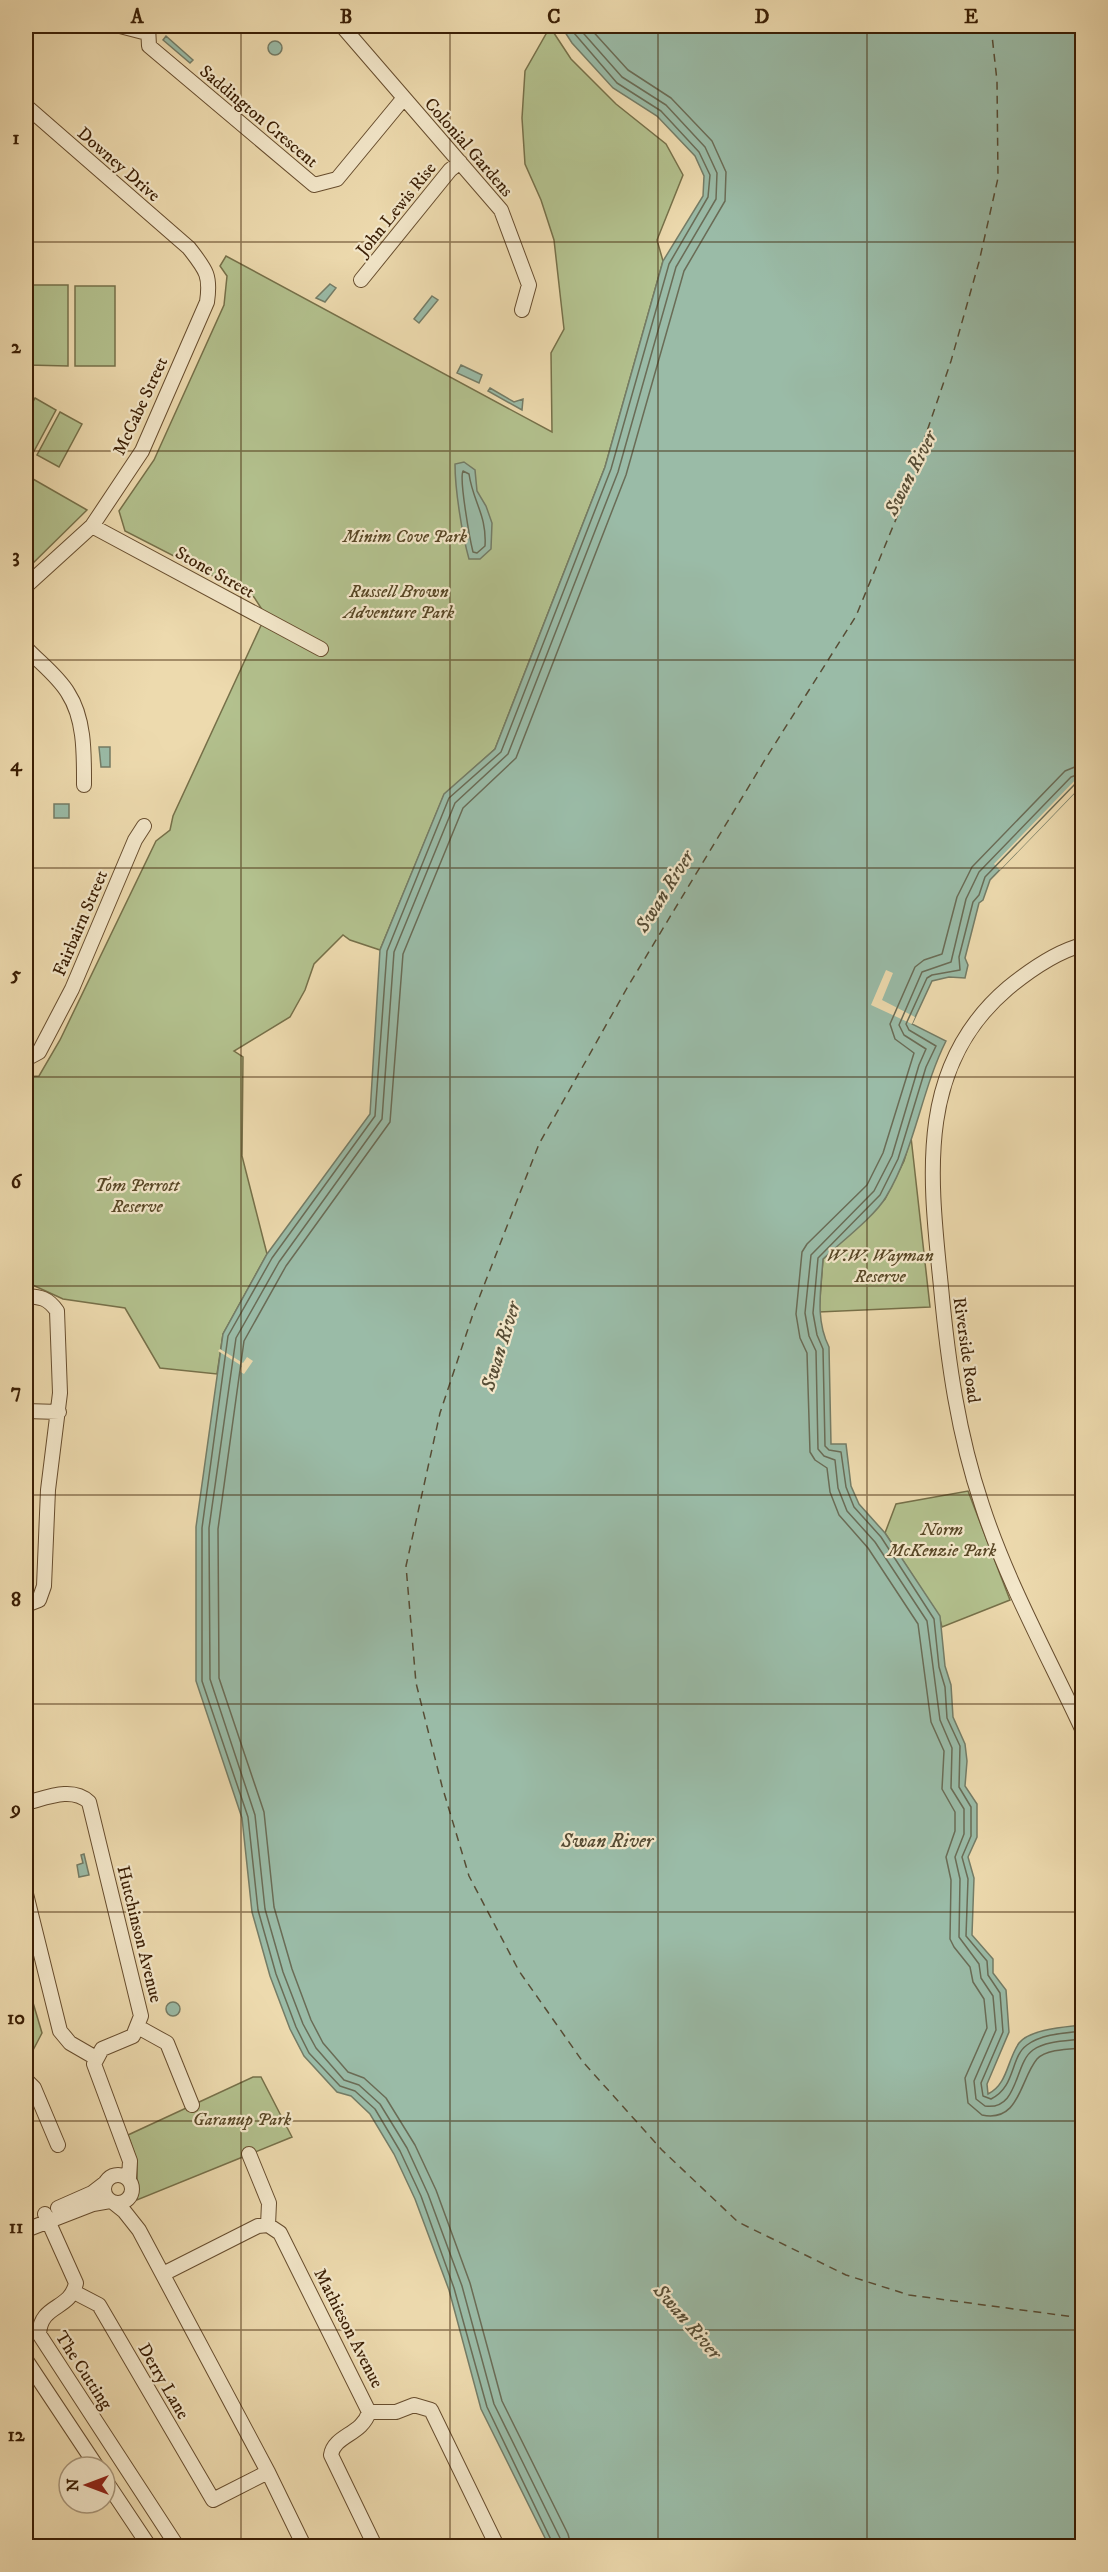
<svg xmlns="http://www.w3.org/2000/svg" width="1108" height="2572" viewBox="0 0 1108 2572" font-family="'IM FELL DW Pica',serif">
<style>
.green{fill:#b3c18e;stroke:#767049;stroke-width:1.5}
.water{fill:#9abba7;stroke:#747c66;stroke-width:1.5}
.pier{fill:#eddaae}
.lines{fill:none;stroke-linecap:round;stroke-linejoin:round}
.shore{stroke:#6a6c56;stroke-width:1.5}
.ferry{stroke:#574d35;stroke-width:1.5;stroke-dasharray:8 6;stroke-linecap:butt}
.minor-casing{stroke:#674d2e;stroke-width:16}
.minor{stroke:#f3e7ca;stroke-width:14}
.grid{fill:none;stroke:#3a1e04;stroke-width:1.5;stroke-opacity:0.55}
.labels{text-anchor:middle;stroke-width:4.5;stroke-linejoin:round;paint-order:stroke}
.street-label{font-size:18px;fill:#3a1e04;stroke:#f3e7ca}
.park-label{font-size:18px;font-style:italic;fill:#584726;stroke:#f3e7ca}
.water-label{font-size:20px;font-style:italic;fill:#574d35;stroke:#f3e7ca}
.neatline{fill:none;stroke:#3a1e04;stroke-width:2}
.grid-label{font-size:20px;text-anchor:middle;font-weight:bold;fill:#3a1e04}
</style>
<rect width="100%" height="100%" fill="#eddaae"/>
<filter id="stains"><feTurbulence type="fractalNoise" baseFrequency=".00333" numOctaves="4"/><feColorMatrix values="0 0 0 0 .2 0 0 0 0 .09 0 0 0 0 .02 0 0 0 .5 -.17"/></filter>
<radialGradient id="worn" r=".72"><stop offset=".6" stop-color="#630" stop-opacity="0"/><stop offset="1" stop-color="#630" stop-opacity=".3"/></radialGradient>
<path class="green" d="M550 27 571 59 616 104 666 144 683 175 657 240 663 261 605 467 495 749 444 795 380 950 350 940 343 935 314 964 305 990 290 1017 234 1051 243 1057 242 1156 267 1254 223 1334 217 1374 160 1368 125 1308 63 1299 26 1282V1077L39 1076 60 1040 156 841 170 830 173 816 264 619 263 611 254 597 125 531 119 511 154 460 224 305 227 276 220 266 226 256 552 432 551 353 564 329 554 240 541 200 525 164 522 118 525 71Z
M28 285H68V366L28 365Z
M75 286H115V366H75Z
M35 398 56 410 33 453 26 449V415Z
M60 412 82 424 59 467 37 455Z
M26 475 87 510 26 570Z
M911 1137 930 1307 819 1312 823 1259 885 1199 904 1161Z
M1076 1196H1082V1225H1077Z
M968 1491 1010 1600 942 1627 939 1616 885 1533 896 1504Z
M26 1979 42 2033 30 2056 26 2058Z
M253 2077H261L292 2137 137 2200V2161L128 2135Z"/>
<path class="water" d="M561 26H1082V785L990 880 983 900 979 903 965 958 968 965 965 978 949 977 932 981 912 1024 946 1041C921 1091 915 1149 886 1197 875 1216 840 1243 823 1259 821 1290 815 1319 829 1347L831 1444H846L851 1486 859 1504 885 1533 940 1616 945 1666 951 1685 953 1717 965 1744 967 1761 965 1786 977 1804V1837L968 1857 974 1878 972 1935 993 1959V1973L1006 1990 1009 2032 987 2084 988 2094C1008 2084 1007 2060 1019 2043 1030 2029 1066 2027 1082 2025V2546H549L481 2409 449 2290 415 2199 394 2154 370 2114 351 2096 337 2092 304 2056 290 2029 270 1976 252 1912 242 1818 196 1681V1527L223 1334 267 1254 370 1114 380 950 444 794 495 749 605 467 663 261 703 196 704 176 695 156 657 116 613 88 572 43Z
M166 36 193 60 190 63 163 40Z
M268 48a7 7 0 1 1 14 0a7 7 0 1 1-14 0Z
M330 284 336 288 325 302 316 298Z
M432 296 438 300 419 323 414 319Z
M461 365 482 375 479 383 457 373Z
M490 388 514 402 523 399 522 410 488 391Z
M464 462 475 470 477 491 486 506 492 523 491 549 480 559H469C462 534 455 490 455 464Z
M99 747H110V767H101Z
M54 804H69V818H54Z
M84 1854 89 1875 79 1877 77 1865 83 1863 81 1855Z
M166 2009a7 7 0 1 1 14 0a7 7 0 1 1-14 0Z"/>
<path class="pier" d="M1082 773V785L1000 870 994 864Z
M886 970 893 973 882 1000 915 1017 912 1024 871 1005Z
M220 1349 243 1363 247 1357 253 1361 244 1374 239 1371 242 1366 218 1351Z"/>
<g class="lines">
<path class="shore" d="M463 471 469 474C473 502 487 515 485 546L477 553 473 552C470 540 459 479 463 471Z
M1082 764 1065 771 972 867 957 897 942 954 924 960 915 967 890 1024 895 1039 914 1053 883 1153 867 1185 807 1244 802 1252 796 1314 800 1338 807 1353 810 1452 815 1460 827 1468 830 1492 839 1515 868 1548 918 1624 931 1722 944 1751 942 1789 955 1812V1831L946 1857 951 1880 950 1939 954 1947 970 1967 973 1982 984 1999 987 2028 965 2078 968 2103 982 2115C1020 2123 1020 2079 1037 2059 1046 2049 1070 2049 1082 2048
M1082 773 1071 777 979 872 966 899 951 962 922 972 899 1025 904 1035 926 1049 919 1065 892 1156 874 1191 811 1255 805 1313 809 1336 816 1351 818 1449 824 1456 835 1460 838 1488 847 1511 875 1542 927 1621 940 1720 952 1748 951 1788 964 1809V1834L955 1857 960 1879 959 1937 979 1964 981 1978 993 1996 996 2030 974 2081 976 2099 985 2106C1019 2111 1014 2063 1033 2050 1046 2041 1066 2041 1082 2039
M1082 781 1076 783 985 877 979 895 973 902 959 957 960 970 932 975 927 978 906 1024 909 1030 936 1046 926 1067 898 1159 880 1195 818 1258 813 1313 817 1335 823 1349 825 1446 829 1450 841 1452 846 1487 854 1507 881 1537 934 1619 939 1667 945 1687 947 1718 960 1746 959 1787 971 1807V1836L962 1857 968 1879 966 1936 987 1961 988 1975 1000 1993 1003 2032 981 2083 983 2096 991 2099C1016 2087 1010 2057 1027 2045 1042 2034 1064 2033 1082 2031
M554 2546 487 2407 454 2288 421 2196 400 2151 375 2109 355 2091 340 2086 309 2053 296 2027 276 1974 258 1910 248 1817 202 1681V1528L228 1336 272 1258 375 1116 387 951 449 798 501 752 611 469 669 264 708 197 710 175 699 152 661 111 617 83 568 26
M562 2546 560 2538 494 2404 462 2286 428 2194 407 2148 380 2104 359 2085 344 2080 316 2048 303 2024 283 1972 265 1909 255 1815 210 1679 209 1528 236 1338 279 1262 382 1119 394 952 455 803 508 754 618 472 676 267 716 199 717 173 705 147 666 105 622 77 577 26
M571 2546 568 2534 502 2401 470 2283 436 2190 415 2145 386 2098 364 2078 348 2072 323 2043 311 2020 292 1969 274 1907 264 1812 219 1678 218 1529 244 1341 286 1266 390 1122 403 954 463 808 516 758 626 475 684 271 725 201 726 172 712 141 671 98 628 70 588 26"/>
<path class="ferry" d="M991 26 997 81 998 178 979 262 951 361 901 507 856 616 766 758 627 988 539 1144 474 1311 440 1413 406 1566 416 1683 442 1786 469 1876 519 1971 583 2062 662 2150 738 2222 846 2275 909 2295 1082 2318"/>
<g class="minor-casing">
<path id="minor" d="M120 26 147 33
M148 26 149 46 314 185 337 179 403 99
M342 26 501 210 529 285 522 310
M26 106 189 248C206 270 211 275 207 302L142 451 92 526 26 586
M361 280 450 170 460 162
M92 526 321 649
M26 648C39 662 58 676 68 693 85 719 84 755 84 785
M1082 945C1056 952 1030 970 1008 988 915 1067 930 1178 941 1287 948 1362 958 1434 982 1505 1007 1582 1048 1656 1082 1729
M26 1059 39 1052 72 989 135 840 144 826
M26 1296C41 1297 48 1298 57 1311L60 1393 48 1490 44 1586 39 1600 26 1605
M26 1411 59 1412
M26 1803C46 1798 72 1786 89 1802L141 2016 133 2036 102 2049 94 2064 130 2161 129 2179
M26 1894 60 2031 70 2043 96 2058
M138 2027 167 2043 192 2105
M26 2080 34 2088 58 2145
M249 2154 269 2203 268 2225
M104 2189a14 14 0 1 1 28 0a14 14 0 1 1-28 0Z
M114 2203 124 2211 139 2230 268 2472 304 2546
M58 2208 92 2193 105 2183
M45 2214 76 2283C70 2311 41 2303 39 2334L177 2546
M26 2230 93 2204 110 2201
M163 2274 258 2226 268 2225 280 2233 369 2412C362 2435 334 2435 331 2455L375 2546
M74 2292 99 2305 213 2500 268 2472
M26 2360 97 2467
M369 2412H396L414 2405 431 2410 497 2546
M105 2480 149 2546"/>
</g>
<use href="#minor" class="minor"/>
</g>
<path class="grid" d="M241 26V2546M450 26V2546M658 26V2546M867 26V2546M26 242H1082M26 451H1082M26 660H1082M26 868H1082M26 1077H1082M26 1286H1082M26 1495H1082M26 1704H1082M26 1912H1082M26 2121H1082M26 2330H1082"/>
<g class="labels">
<g class="street-label">
<text transform="translate(259 116) rotate(40)" y="6">Saddington Crescent</text>
<text transform="translate(469 147) rotate(49)" y="6">Colonial Gardens</text>
<text transform="translate(119 164) rotate(41)" y="6">Downey Drive</text>
<text transform="translate(396 209) rotate(-51)" y="6">John Lewis Rise</text>
<text transform="translate(140 406) rotate(-65)" y="6">McCabe Street</text>
<text transform="translate(215 572) rotate(29)" y="6">Stone Street</text>
<text transform="translate(80 923) rotate(-67)" y="6">Fairbairn Street</text>
<text transform="translate(967 1350) rotate(82)" y="6">Riverside Road</text>
<text transform="translate(140 1934) rotate(76)" y="6">Hutchinson Avenue</text>
<text transform="translate(349 2328) rotate(63)" y="6">Mathieson Avenue</text>
<text transform="translate(84 2370) rotate(57)" y="6">The Cutting</text>
<text transform="translate(164 2381) rotate(60)" y="6">Derry Lane</text>
</g>
<g class="park-label">
<text x="405" y="542">Minim Cove Park</text>
<text x="399" y="597">Russell Brown<tspan x="399" dy="21">Adventure Park</tspan></text>
<text x="137" y="1191">Tom Perrott<tspan x="137" dy="21">Reserve</tspan></text>
<text x="880" y="1261">W.W. Wayman<tspan x="880" dy="21">Reserve</tspan></text>
<text x="942" y="1535">Norm<tspan x="942" dy="21">McKenzie Park</tspan></text>
<text x="242" y="2125">Garanup Park</text>
</g>
<g class="water-label">
<text transform="translate(910 473) rotate(-63)" y="7">Swan River</text>
<text transform="translate(664 891) rotate(-58)" y="7">Swan River</text>
<text transform="translate(500 1346) rotate(-73)" y="7">Swan River</text>
<text x="607" y="1847">Swan River</text>
<text transform="translate(688 2321) rotate(49)" y="7">Swan River</text>
</g>
</g>
<rect width="1108" height="2572" fill="none" stroke="#eddaae" stroke-width="66"/>
<g transform="translate(87 2485) rotate(270)"><circle r="28" fill="#f3e7ca" stroke="#a9977b" stroke-width="1.5"/>
<path d="M0-4.5L10 22L0 15L-10 22Z" fill="#8f2418"/>
<text y="-9" font-size="16" font-weight="bold" text-anchor="middle" fill="#3a1e04">N</text>
</g>
<rect x="33" y="33" width="1042" height="2506" class="neatline"/>
<g class="grid-label">
<text x="137" y="23">A</text>
<text x="346" y="23">B</text>
<text x="554" y="23">C</text>
<text x="762" y="23">D</text>
<text x="971" y="23">E</text>
<text x="16" y="144">1</text>
<text x="16" y="353">2</text>
<text x="16" y="562">3</text>
<text x="16" y="771">4</text>
<text x="16" y="980">5</text>
<text x="16" y="1188">6</text>
<text x="16" y="1397">7</text>
<text x="16" y="1606">8</text>
<text x="16" y="1815">9</text>
<text x="16" y="2024">10</text>
<text x="16" y="2233">11</text>
<text x="16" y="2441">12</text>
</g>
<rect width="100%" height="100%" filter="url(#stains)"/>
<rect width="100%" height="100%" fill="url(#worn)"/>
</svg>
